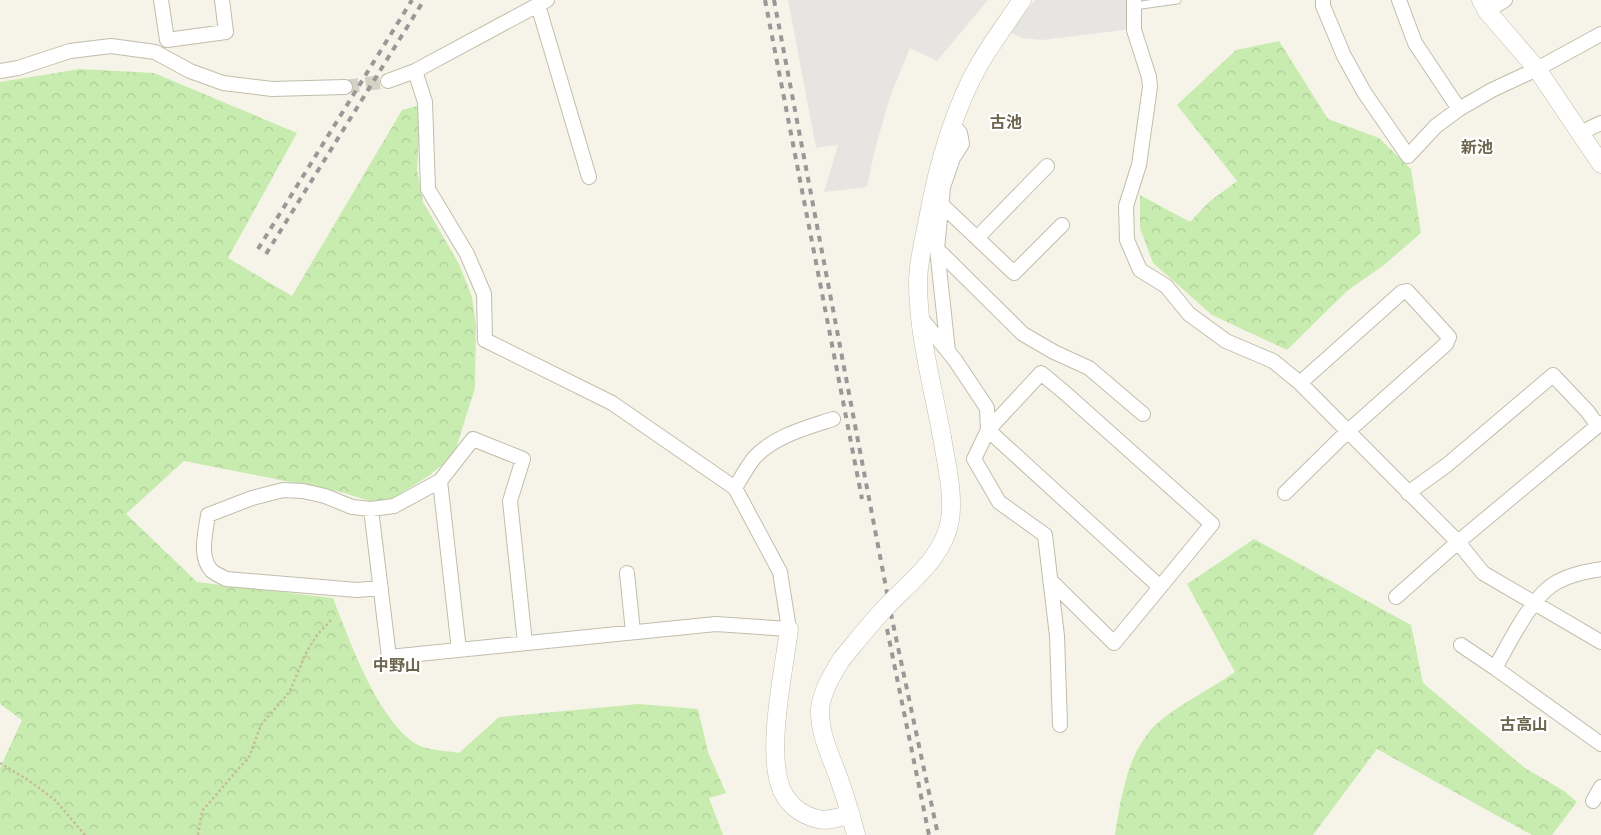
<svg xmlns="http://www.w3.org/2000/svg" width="1601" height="835" viewBox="0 0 1601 835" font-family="Arial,'Noto Sans JP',sans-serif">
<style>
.forest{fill:url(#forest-crowns)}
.parking{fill:#e7e5e1}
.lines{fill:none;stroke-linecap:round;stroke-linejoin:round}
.minor-tunnel{stroke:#d4d1c5;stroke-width:14;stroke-dasharray:14 7;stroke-linecap:butt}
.service-casing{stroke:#c2bdab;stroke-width:9}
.minor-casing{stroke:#c2bdab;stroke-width:16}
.tertiary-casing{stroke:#c2bdab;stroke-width:19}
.path{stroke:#c5bc9b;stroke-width:2.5;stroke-dasharray:2.5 2.5;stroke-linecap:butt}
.service{stroke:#fff;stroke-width:7}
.minor{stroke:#fff;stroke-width:14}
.tertiary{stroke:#fff;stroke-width:18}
.rail{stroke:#989898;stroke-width:4;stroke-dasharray:6 6;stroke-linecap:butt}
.tertiary-bridge-casing{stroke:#c2bdab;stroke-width:19;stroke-linecap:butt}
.tertiary-bridge{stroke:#fff;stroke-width:18}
.labels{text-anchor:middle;stroke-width:4.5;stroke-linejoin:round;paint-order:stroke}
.quarter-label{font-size:16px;font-weight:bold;fill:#6e654d;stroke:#fff}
</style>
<defs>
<pattern id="forest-crowns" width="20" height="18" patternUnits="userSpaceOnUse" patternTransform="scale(1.25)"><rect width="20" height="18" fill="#c8ecaf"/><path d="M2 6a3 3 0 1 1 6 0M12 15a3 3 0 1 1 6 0" fill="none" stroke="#adcc97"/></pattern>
</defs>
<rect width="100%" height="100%" fill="#f6f4e9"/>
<path class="forest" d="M1279 41 1328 119 1379 138 1411 169 1421 233 1384 265 1347 291 1287 350 1212 315 1153 263 1140 228V195L1190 222 1209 202 1237 181 1177 105 1236 50Z
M80 69 154 73 297 133 228 258 292 296 402 110 421 105 417 170 423 202 459 264 472 297 476 325 475 388 454 455 430 475 382 505 341 492 184 461 126 514 197 582 333 598C349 639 378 722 418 745 427 750 448 751 459 753L499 717 639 704 698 709 708 752 726 793 709 798 723 835H0V768L22 720 0 704V82Z
M1254 539 1411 625 1423 683 1525 768 1564 791 1577 802 1552 835H1532L1377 749 1313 835H1115C1121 796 1128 747 1161 720 1182 703 1212 688 1235 672L1187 584Z"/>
<path class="parking" d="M788 0H988L937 61 910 48 890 97 875 149 867 187 824 192 838 145 816 148Z
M1035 0H1130L1132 29 1042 40 1023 38 1009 32Z"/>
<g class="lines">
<path class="minor-tunnel" d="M345 87 388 81"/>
<g class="service-casing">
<path id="service" d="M1134 6 1177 0"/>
</g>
<g class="minor-casing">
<path id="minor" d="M161 0 167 40 226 32 222 0
M1134 0V30L1149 77 1150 87 1139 165 1126 206 1127 240 1140 270 1166 286 1189 314 1226 341 1273 361 1300 383 1458 542 1483 573 1601 642
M1323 0V6L1344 56 1364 92 1408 156 1436 126 1459 109 1492 90 1537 69 1601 34
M1399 0 1415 43 1459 109
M538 5 589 177
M1487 11 1505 0
M0 71 18 68 70 51 111 46 155 52 190 71 223 83 272 89 345 87
M388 81 415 71
M1580 133 1601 123
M942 205 1014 273 1062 225
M977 238 1047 166
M937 249 1023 334 1054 352 1089 368 1143 414
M920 317 955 360 987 408 988 430 1160 587
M948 351 937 249 943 187 953 158 962 144 960 133 952 124
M440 481 459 650
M735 488C741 478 747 467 754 458 774 436 806 428 833 419
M1285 493 1347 432 1446 344 1449 337 1407 291 1402 292 1300 383
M1408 493 1447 465 1553 375 1588 412 1598 426
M371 509 389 657 716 624 789 629 780 572 735 488 612 403 485 340 484 294 467 254 428 189 425 102 415 71 547 0
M1601 569C1586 572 1571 574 1557 582 1532 595 1509 644 1495 668L1601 744
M627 573 633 632
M1050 580 1114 643 1212 524 1064 392 1041 373 988 430 974 459 999 502 1045 535 1057 636 1060 725
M381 588 357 590 226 579C222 577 216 574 212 571 198 557 206 531 208 515L252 498 283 490 303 491 325 496 352 507 371 509 394 506 440 481 473 439 523 459 510 501 525 643
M1396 597 1458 542 1601 423
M1461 645 1495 668
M1593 801 1601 787"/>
</g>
<g class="tertiary-casing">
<path id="tertiary" d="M1481 0 1487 11 1537 69 1601 164
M942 437C933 388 918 333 918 283 918 263 923 243 927 224 937 168 952 112 980 63 993 41 1008 21 1022 0
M789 629C784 669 767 747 780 785 785 802 800 815 818 819 827 822 842 816 851 815
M841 660C832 675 822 691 820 709 819 732 830 755 838 776 845 796 851 815 856 835"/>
</g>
<path class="path" d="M0 763 28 780 55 800 85 835
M198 835 202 811 249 757 261 725 290 691 306 653 317 635 331 620"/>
<use href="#service" class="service"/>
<use href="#minor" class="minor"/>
<use href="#tertiary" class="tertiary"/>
<path class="rail" d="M765 0 862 499
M774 0 892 619 938 835
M258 249 412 0
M266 254 424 0
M887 629 929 835"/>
<g class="tertiary-bridge-casing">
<path id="tertiary-bridge" d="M841 660C856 642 870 624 886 607 910 582 944 557 950 520 954 493 946 463 942 437"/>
</g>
<use href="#tertiary-bridge" class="tertiary-bridge"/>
</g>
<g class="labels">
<g class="quarter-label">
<text x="1006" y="128">古池</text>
<text x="1477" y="153">新池</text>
<text x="397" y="671">中野山</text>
<text x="1524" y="730">古高山</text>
</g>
</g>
</svg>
